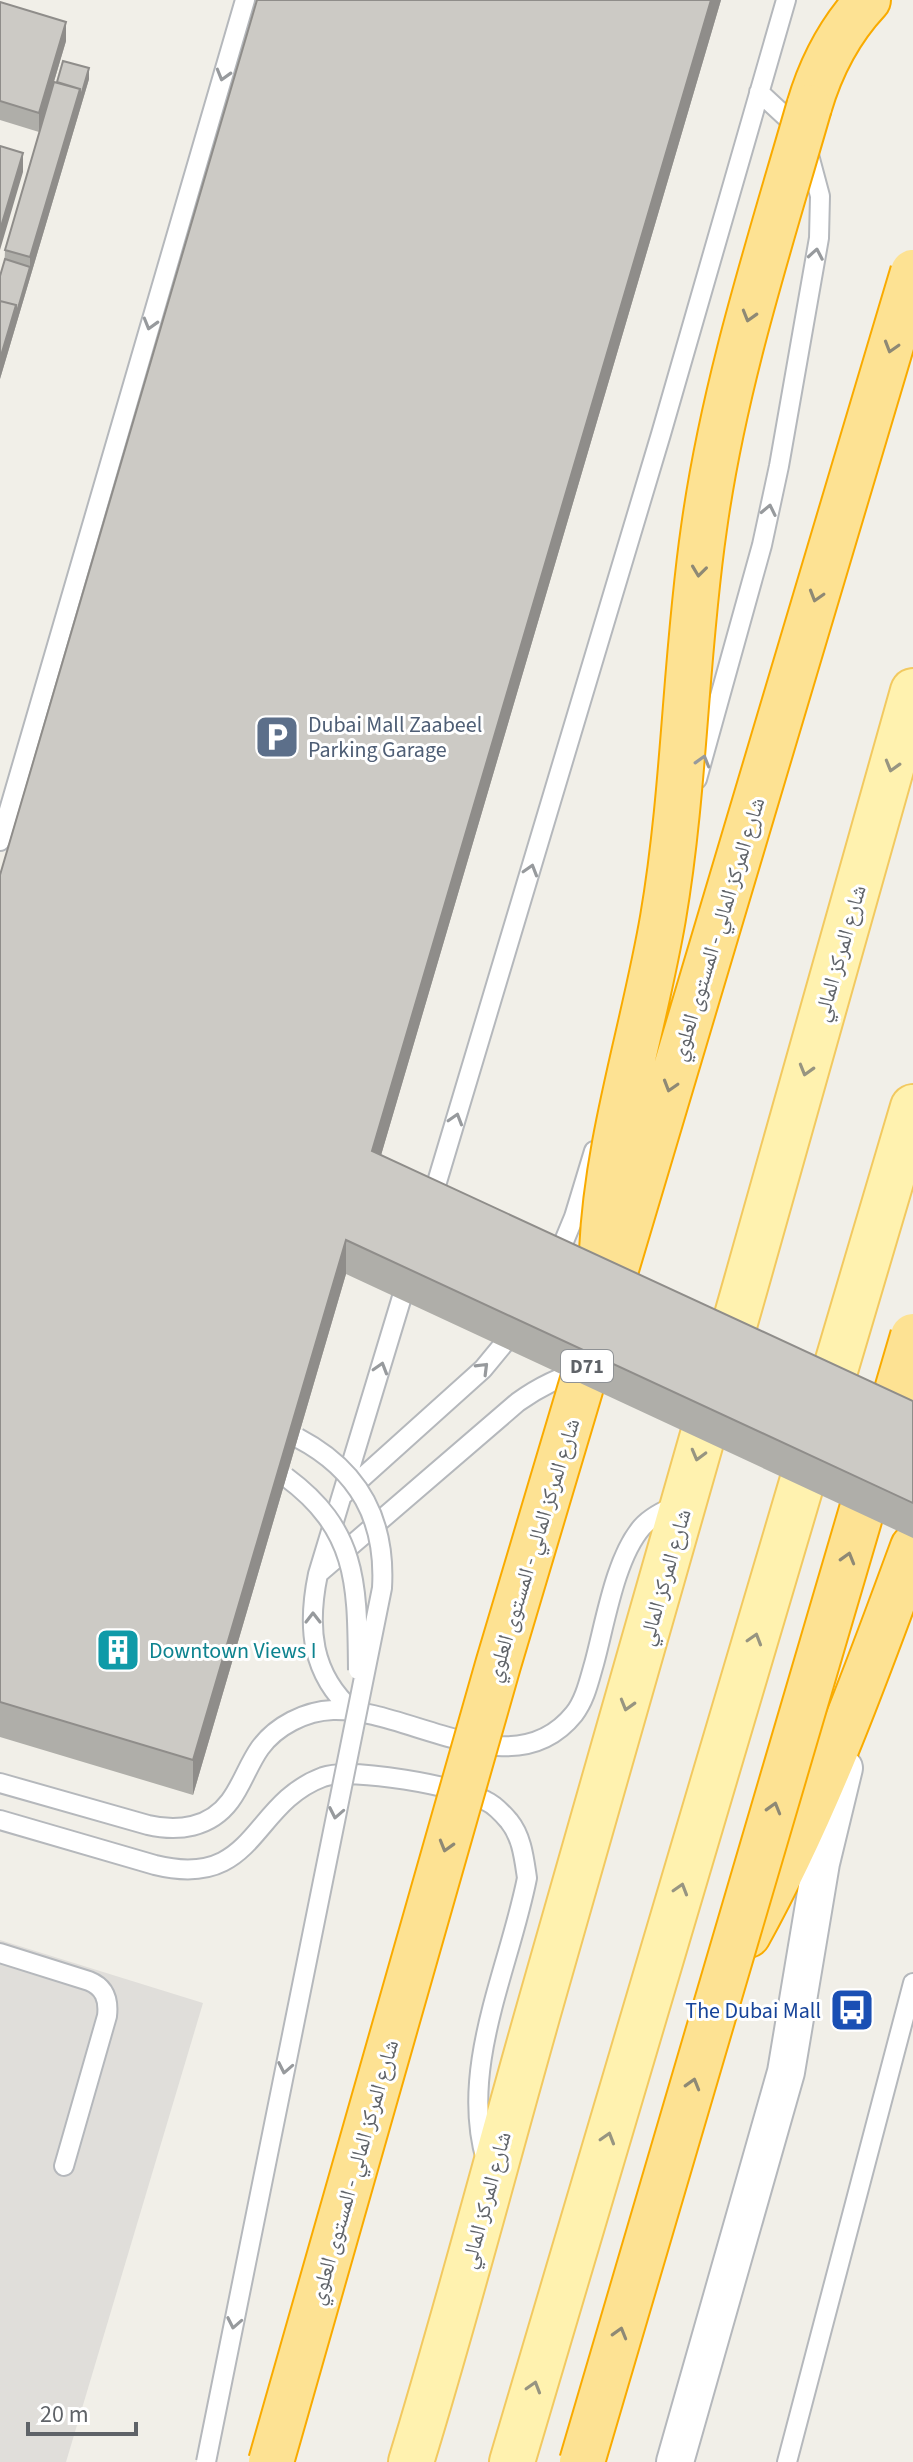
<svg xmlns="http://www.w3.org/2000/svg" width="913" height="2462" viewBox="0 0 913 2462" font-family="'Source Sans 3','Noto Naskh Arabic',sans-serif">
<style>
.industrial{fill:#e0deda}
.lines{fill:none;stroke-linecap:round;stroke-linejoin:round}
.lane-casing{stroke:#b5b8bc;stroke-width:22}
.street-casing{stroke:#b5b8bc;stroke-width:40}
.primary-casing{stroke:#f2c960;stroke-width:48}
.highway-casing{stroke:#f9ab00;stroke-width:48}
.lane{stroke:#fff;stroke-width:18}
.street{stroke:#fff;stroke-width:36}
.primary{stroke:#fff2af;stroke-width:44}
.highway{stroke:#fde293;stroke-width:44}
.lane-bridge-casing{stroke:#b5b8bc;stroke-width:22;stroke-linecap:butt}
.highway-bridge-casing{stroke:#f9ab00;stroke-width:48;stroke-linecap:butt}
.lane-bridge{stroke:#fff;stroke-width:18}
.highway-bridge{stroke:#fde293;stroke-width:44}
.wall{fill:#afaea9}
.shaded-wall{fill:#8f8d8a}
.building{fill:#cccac5;stroke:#8f8d8a;stroke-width:2}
.oneway{stroke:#979a9d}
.oneway2{stroke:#8e8975}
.oneway3{stroke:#979581}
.labels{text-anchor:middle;stroke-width:6;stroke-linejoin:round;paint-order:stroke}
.shield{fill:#fff;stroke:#8f9295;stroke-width:2}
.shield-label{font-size:20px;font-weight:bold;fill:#5f6368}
.service-label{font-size:22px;fill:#4e5e75;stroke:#fff;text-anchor:start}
.street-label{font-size:22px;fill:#5f6368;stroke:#fff}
.culture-label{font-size:22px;fill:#0d838f;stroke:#fff;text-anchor:start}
.transit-label{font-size:22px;fill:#164399;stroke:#fff;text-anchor:end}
</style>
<rect width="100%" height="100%" fill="#f1efe8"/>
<path class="industrial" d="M0 1940 203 2003 66 2462H0Z"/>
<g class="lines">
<g class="lane-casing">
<path id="lane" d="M697 779 762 545 779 466 819 238 820 196 809 155 787 118 759 92
M0 841 245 0
M431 1202 661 434 786 0
M555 1263 574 1217 594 1151
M344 1494 483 1369 516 1329
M318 1574 518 1402C539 1387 558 1377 583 1371
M353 1711C311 1674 307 1627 318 1574L408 1277
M0 1783 148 1825C178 1832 210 1828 230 1801 242 1785 248 1765 260 1748 276 1726 305 1711 333 1710 408 1708 513 1790 574 1714 585 1700 589 1681 594 1664 605 1624 615 1558 642 1527 651 1517 665 1510 678 1505
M0 1820 155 1865C256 1890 250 1804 323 1777 352 1767 458 1786 486 1801 493 1804 503 1814 509 1821 522 1837 524 1858 527 1878 509 1969 459 2068 486 2160
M0 1953 89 1981C104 1987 109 1999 107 2016L64 2166
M787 2462 913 1983"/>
</g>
<g class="street-casing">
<path id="street" d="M675 2462 786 2072 821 1863 844 1768"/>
</g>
<g class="primary-casing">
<path id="primary" d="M411 2462C458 2309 498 2153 542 1999 668 1564 790 1127 913 691
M512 2462 913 1107"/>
</g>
<g class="highway-casing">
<path id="highway" d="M809 107C821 66 839 31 868 0
M748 1935C816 1812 865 1678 913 1547"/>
</g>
<use href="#lane" class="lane"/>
<use href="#street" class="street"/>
<use href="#primary" class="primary"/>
<use href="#highway" class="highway"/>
<g class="lane-bridge-casing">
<path id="lane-bridge" d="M286 1477C359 1531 357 1586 358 1670
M206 2462 382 1588C386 1520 359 1470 298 1438"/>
</g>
<g class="highway-bridge-casing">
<path id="highway-bridge" d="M602 1251C607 1138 644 1029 663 918 685 789 685 658 704 528 724 384 769 246 809 107
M271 2462 498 1665 913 272
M582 2462 913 1336"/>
</g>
<use href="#lane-bridge" class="lane-bridge"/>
<use href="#highway-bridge" class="highway-bridge"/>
</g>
<path class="wall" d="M257 0H721L381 1155 913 1401V1538L346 1274 193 1795 0 1737V875Z
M0 2 66 41 39 132 0 120Z
M89 79 0 379 5 250 57 82Z"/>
<path class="shaded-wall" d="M711 0H721L372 1186V1151Z
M66 22V41L39 132V113Z
M89 68V79L0 379V359L16 305 30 267V257L80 89Z
M23 153V172L0 250V230Z
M346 1240V1274L193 1795V1760Z"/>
<path class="building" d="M257 0H711L372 1151 913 1401V1503L346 1240 193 1760 0 1702V875Z
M0 2 66 22 39 113 0 101Z
M63 61 89 68 80 99V89L57 82Z
M54 82 80 89 30 257 5 250Z
M0 146 23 153 0 230Z
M5 259 30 267 16 315V305L0 301V276Z
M0 301 16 305 0 359Z"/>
<defs><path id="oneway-chevron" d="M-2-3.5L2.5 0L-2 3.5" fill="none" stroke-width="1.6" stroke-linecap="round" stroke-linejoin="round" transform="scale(2)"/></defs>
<g class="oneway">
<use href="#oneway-chevron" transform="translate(223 75) rotate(106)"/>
<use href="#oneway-chevron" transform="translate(816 254) rotate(-80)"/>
<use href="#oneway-chevron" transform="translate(150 324) rotate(106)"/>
<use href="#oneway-chevron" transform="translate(769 510) rotate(-78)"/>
<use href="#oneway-chevron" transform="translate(703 761) rotate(-74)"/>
<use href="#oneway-chevron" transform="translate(531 870) rotate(-73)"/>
<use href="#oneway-chevron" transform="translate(456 1119) rotate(-73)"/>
<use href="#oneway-chevron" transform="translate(381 1368) rotate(-73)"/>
<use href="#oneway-chevron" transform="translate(483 1368) rotate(-45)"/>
<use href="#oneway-chevron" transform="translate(313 1618) rotate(-90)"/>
<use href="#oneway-chevron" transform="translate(336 1813) rotate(101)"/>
<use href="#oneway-chevron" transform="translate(285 2068) rotate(101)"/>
<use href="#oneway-chevron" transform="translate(234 2323) rotate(101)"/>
</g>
<g class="oneway2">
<use href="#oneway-chevron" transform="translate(749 316) rotate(106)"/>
<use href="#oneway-chevron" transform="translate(891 347) rotate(107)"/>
<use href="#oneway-chevron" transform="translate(699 571) rotate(97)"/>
<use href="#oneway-chevron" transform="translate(816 596) rotate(107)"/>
<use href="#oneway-chevron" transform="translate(670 1086) rotate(107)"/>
<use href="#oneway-chevron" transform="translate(848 1558) rotate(-74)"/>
<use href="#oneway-chevron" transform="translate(774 1808) rotate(-74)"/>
<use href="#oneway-chevron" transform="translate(446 1846) rotate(106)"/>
<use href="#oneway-chevron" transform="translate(693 2084) rotate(-74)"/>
<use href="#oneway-chevron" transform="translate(620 2333) rotate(-74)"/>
</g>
<g class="oneway3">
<use href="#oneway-chevron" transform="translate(892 766) rotate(106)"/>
<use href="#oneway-chevron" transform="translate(806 1070) rotate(106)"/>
<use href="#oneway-chevron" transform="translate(698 1455) rotate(105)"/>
<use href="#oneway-chevron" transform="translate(755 1639) rotate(-73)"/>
<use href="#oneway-chevron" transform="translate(627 1705) rotate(106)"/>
<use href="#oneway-chevron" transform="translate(681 1889) rotate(-73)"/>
<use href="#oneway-chevron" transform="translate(608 2138) rotate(-73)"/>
<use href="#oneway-chevron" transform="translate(534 2387) rotate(-73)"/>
</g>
<defs>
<g id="parking-square" transform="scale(2.3)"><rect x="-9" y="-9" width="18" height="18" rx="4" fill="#5c6f8a" stroke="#fff"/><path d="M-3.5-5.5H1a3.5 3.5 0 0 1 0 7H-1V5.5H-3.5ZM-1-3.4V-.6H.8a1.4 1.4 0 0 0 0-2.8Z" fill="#fff"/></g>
<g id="building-square" transform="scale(2.3)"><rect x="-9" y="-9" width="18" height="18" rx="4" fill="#0f9aa8" stroke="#fff"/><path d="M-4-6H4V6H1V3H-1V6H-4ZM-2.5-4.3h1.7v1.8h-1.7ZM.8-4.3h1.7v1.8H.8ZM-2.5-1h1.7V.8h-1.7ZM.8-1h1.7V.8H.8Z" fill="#fff"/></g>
<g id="bus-square" transform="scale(2.3)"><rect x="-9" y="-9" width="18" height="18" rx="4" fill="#1a4fb4" stroke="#fff"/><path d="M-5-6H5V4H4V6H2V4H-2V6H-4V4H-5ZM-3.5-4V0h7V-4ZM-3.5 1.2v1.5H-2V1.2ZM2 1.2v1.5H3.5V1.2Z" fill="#fff"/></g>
</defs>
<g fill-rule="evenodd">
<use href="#parking-square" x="277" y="737"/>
<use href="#building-square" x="118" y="1650"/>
<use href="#bus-square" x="852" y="2010"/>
</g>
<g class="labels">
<rect class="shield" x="561" y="1350" width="52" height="32" rx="6"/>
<g class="shield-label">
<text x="587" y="1373">D71</text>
</g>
<g class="service-label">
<text x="308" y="732">Dubai Mall Zaabeel<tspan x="308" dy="25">Parking Garage</tspan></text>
</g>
<g class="street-label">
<text transform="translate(717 929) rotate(-73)" y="8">شارع المركز المالي - المستوى العلوي</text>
<text transform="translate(839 953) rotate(-74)" y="8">شارع المركز المالي</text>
<text transform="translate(532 1550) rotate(-73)" y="8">شارع المركز المالي - المستوى العلوي</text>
<text transform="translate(664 1577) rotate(-74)" y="8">شارع المركز المالي</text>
<text transform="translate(353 2172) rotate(-74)" y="8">شارع المركز المالي - المستوى العلوي</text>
<text transform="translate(485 2200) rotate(-75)" y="8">شارع المركز المالي</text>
</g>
<g class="culture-label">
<text x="149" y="1658">Downtown Views I</text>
</g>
<g class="transit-label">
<text x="821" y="2018">The Dubai Mall</text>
</g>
</g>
<path d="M28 2422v12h108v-12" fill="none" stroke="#5f6368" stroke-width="4"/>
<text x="40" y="2422" font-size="24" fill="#5f6368" stroke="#ffffff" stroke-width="6" paint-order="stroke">20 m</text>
</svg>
